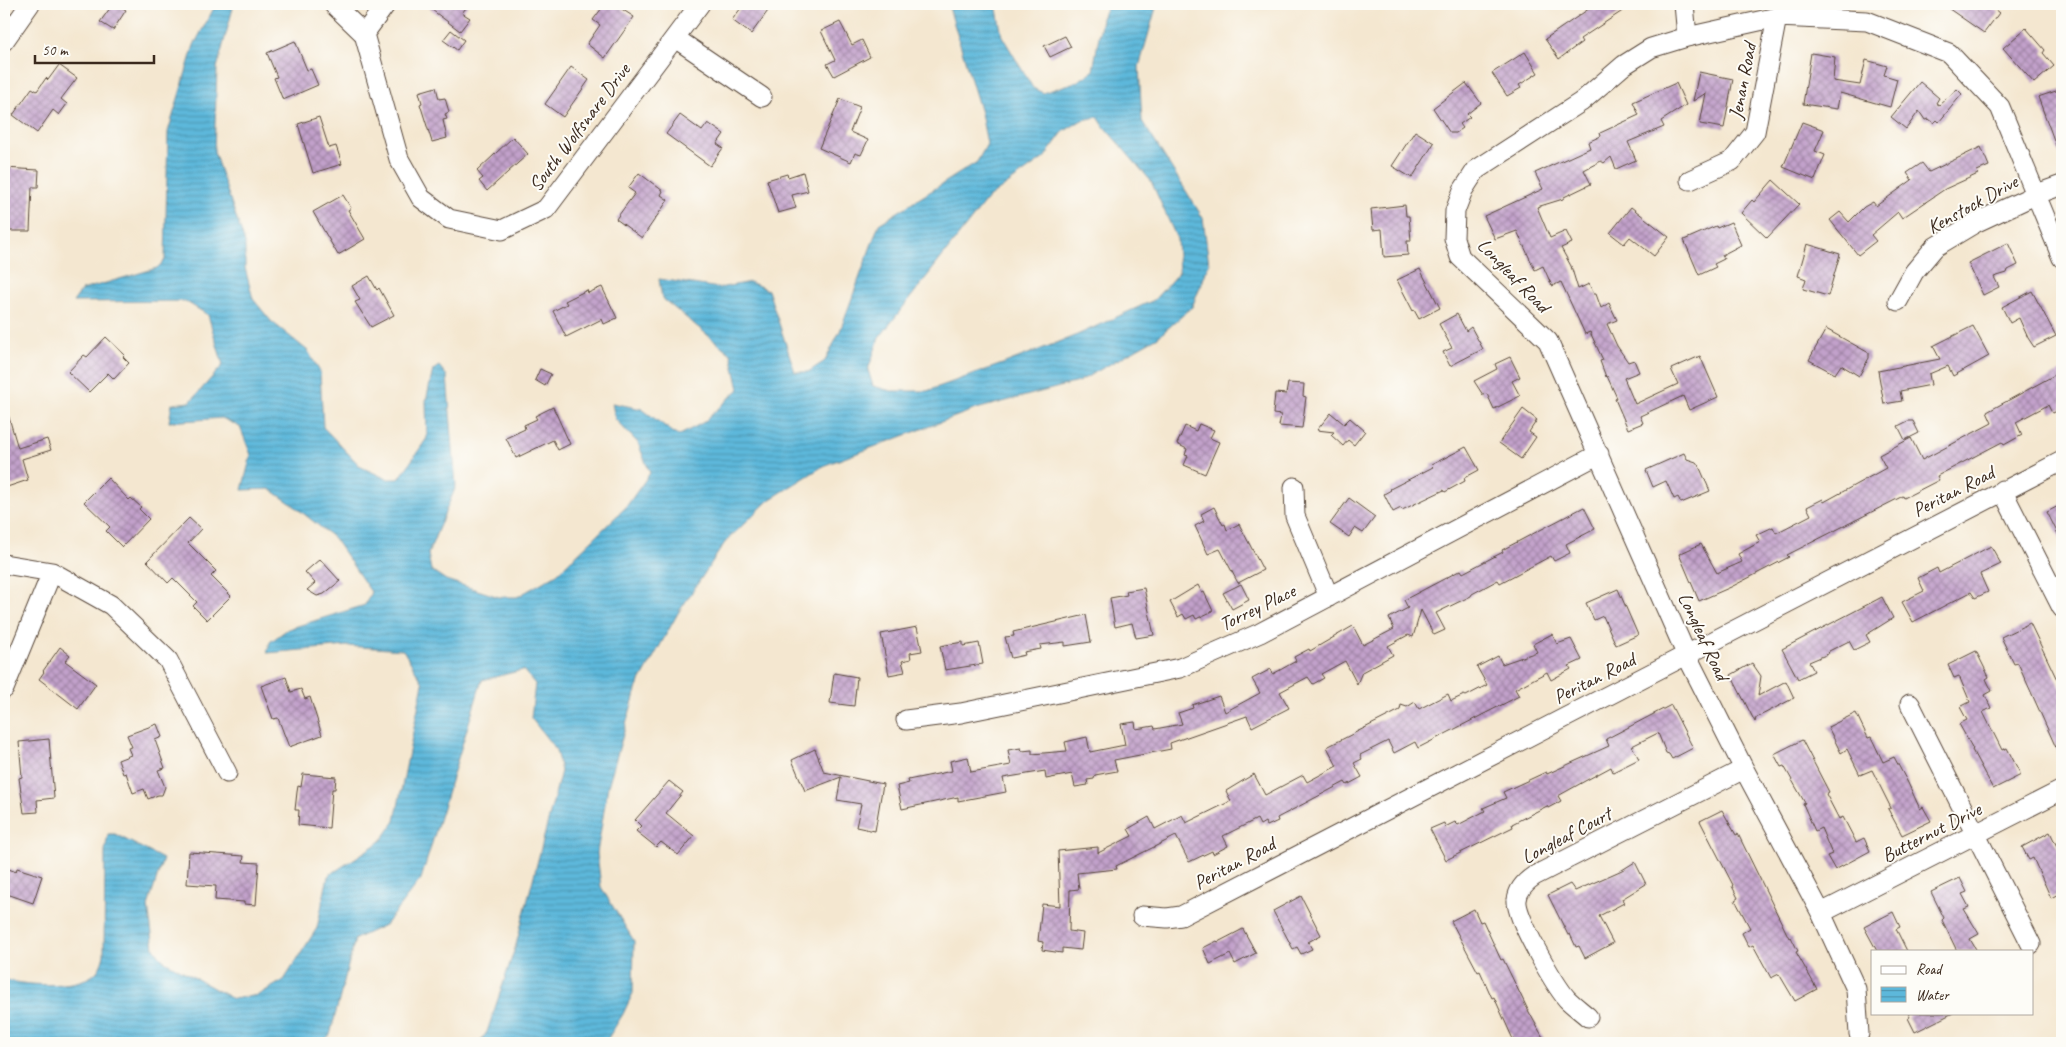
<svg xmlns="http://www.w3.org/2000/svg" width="2066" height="1047" viewBox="0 0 2066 1047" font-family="Caveat,sans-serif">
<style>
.water{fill:url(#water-rules);stroke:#4c717c;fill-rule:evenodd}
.building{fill:url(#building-cross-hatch)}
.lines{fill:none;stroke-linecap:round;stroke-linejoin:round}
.minor-casing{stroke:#574639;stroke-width:21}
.minor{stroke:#fff;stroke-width:19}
.labels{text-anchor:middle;stroke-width:4;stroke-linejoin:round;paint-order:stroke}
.street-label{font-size:20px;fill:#3b2a1e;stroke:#fdfcf7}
</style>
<defs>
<pattern id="water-rules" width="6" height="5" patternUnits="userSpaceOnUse" patternTransform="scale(1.25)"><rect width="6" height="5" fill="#5db8db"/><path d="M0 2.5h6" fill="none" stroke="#4e96b1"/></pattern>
<pattern id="building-cross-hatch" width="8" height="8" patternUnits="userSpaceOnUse" patternTransform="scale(1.25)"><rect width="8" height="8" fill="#c2a1cb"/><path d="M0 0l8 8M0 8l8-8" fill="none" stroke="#9f83a4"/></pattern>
</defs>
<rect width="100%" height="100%" fill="#fdfcf7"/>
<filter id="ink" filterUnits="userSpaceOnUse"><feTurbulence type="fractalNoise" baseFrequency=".02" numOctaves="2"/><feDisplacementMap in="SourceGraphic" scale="10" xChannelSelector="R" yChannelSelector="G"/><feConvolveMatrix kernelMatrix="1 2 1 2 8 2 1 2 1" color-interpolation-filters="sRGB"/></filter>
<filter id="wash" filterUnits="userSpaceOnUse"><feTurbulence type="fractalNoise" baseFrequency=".0096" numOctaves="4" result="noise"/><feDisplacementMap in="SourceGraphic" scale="20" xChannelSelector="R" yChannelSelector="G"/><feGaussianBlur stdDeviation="1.12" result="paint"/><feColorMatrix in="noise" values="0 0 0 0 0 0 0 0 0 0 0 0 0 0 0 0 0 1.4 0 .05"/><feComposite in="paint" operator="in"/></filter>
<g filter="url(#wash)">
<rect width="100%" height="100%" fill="#f4e7d0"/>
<path class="water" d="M218 4H234L217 68 214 152 245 243V268L253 299 271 321 308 351 320 372 323 427 361 467 387 479H399L427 438 426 401 433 370 439 366 447 376 456 486 428 554 431 570 446 580 499 597H517L557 574 626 507 650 473 638 443 615 419 612 403 642 409 678 436 704 422 739 389 731 354 662 298 659 279 719 288 750 282 768 290 795 372H808L825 361 840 331 879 224 977 162 987 144 981 113 948 4H996L1002 36 1033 88 1043 93 1078 81 1093 71 1102 18 1108 4H1157L1139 67 1142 121 1203 218 1209 264 1192 307 1158 337 1078 382 976 409 825 465 769 500 726 541 678 613 637 687 608 786 597 853 601 887 634 941 633 993 623 1014 605 1043H479L487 1032 516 945 561 771 556 750 531 718 535 684 523 670 482 680 421 879 385 925 355 939 330 1035 320 1043H4V979C24 986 85 990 98 970 101 966 103 960 104 955L105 851 108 834H115L163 859 148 906 154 948 163 960 233 999 258 995 284 980 317 928 328 876 381 841 395 821 423 683 403 650 347 646 267 653 270 642 288 629 365 605 371 592 334 538 293 505 270 489 242 490 251 455 240 427 222 418 169 422 172 404 190 402 223 365 208 315 185 301 73 302 82 290 157 268 165 260 168 132 194 45 214 8ZM1098 117 1105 128 1151 181 1177 239 1179 272 1154 300 1077 335 1005 363 927 391H891L873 386 868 370 879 338 988 198 1044 158 1063 132 1082 120Z"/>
<g id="blocks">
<path class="building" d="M113 4H116L126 10 113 30 100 22Z
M424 4H469L462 13 470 18 460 31Z
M605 4H614L634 17 605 58 587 44 600 25 593 20Z
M744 4H773L751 34 732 20Z
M1596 4H1633L1580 39 1582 42 1559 59 1545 39Z
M1942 4H1988L1999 13 1984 33Z
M840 22 852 45 862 40 870 57 834 76 827 64 835 60 821 31Z
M2026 28 2045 50 2043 53 2054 66 2034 83 2003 48Z
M451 30 464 40 457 50 443 40Z
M1065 36 1071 47 1050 57 1044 46Z
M295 41 307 70 311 69 318 85 283 100 274 78 277 77 267 53Z
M1525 52 1538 73 1519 85 1521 88 1507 96 1492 73Z
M1811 53 1835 57 1833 81 1860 85 1866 60 1887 66 1884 75 1897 79 1890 107 1840 93 1837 109 1803 104Z
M59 65 77 78 61 99 67 104 59 115 53 110 37 133 13 115 32 88 37 91 46 78 48 80Z
M571 67 589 80 563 117 545 104Z
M1699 72 1733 79 1724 128 1700 124 1706 93 1693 101Z
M1920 82 1939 98 1936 103 1939 105 1957 89 1962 94 1939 122 1937 120 1934 123 1929 119 1925 120 1919 111 1906 129 1891 117Z
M1466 83 1481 103 1467 114 1470 117 1460 124 1463 128 1456 133H1450L1433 108Z
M1676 83 1686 105 1661 121 1664 127 1628 142 1636 160 1616 169 1611 157 1604 163 1601 161 1584 170 1591 184 1564 197 1563 199 1537 207 1550 238 1566 231 1572 243 1561 248 1571 266 1578 289 1589 284 1594 294H1596L1601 308 1609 303 1617 320 1607 324 1617 346 1628 362 1634 360 1639 372 1624 378 1635 404 1678 384 1671 369 1700 356 1718 397 1689 410 1683 396 1640 416 1643 423 1628 429 1615 399 1617 398 1607 376 1606 377 1600 361 1603 360 1590 332 1585 334 1561 282 1552 286 1543 266 1535 270 1517 231 1495 239 1484 216 1543 189 1535 173 1590 148 1588 142 1601 136 1600 133 1639 115 1633 102Z
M436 87 439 99 445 98 449 112 445 114 447 119 443 120 447 138 432 142 420 104 422 103 419 92Z
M2062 89V159H2061L2038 97Z
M840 99 860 107 850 132 868 140 861 155 855 153 851 162 819 148Z
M680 115 702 131 708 123 724 134 717 144 723 148 710 166 666 134Z
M319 117 329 148 336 146 342 164 313 173 298 124Z
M1802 122 1824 130 1815 151 1825 155 1815 180 1783 167Z
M1415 131 1434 143 1412 178 1392 166Z
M513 137 528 154 487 191 479 181 483 178 477 171Z
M1981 147 1989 166 1977 171 1978 174 1945 189 1902 218 1898 212 1871 235 1876 241 1858 255 1830 220 1840 212 1849 222 1864 207 1873 202 1876 206 1912 180 1907 173 1922 163 1929 172Z
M4 168 39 170 38 187H32L30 231H4Z
M803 172 808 191 792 195 796 208 778 213 767 180 787 174 788 177Z
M639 173 663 191 661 195 668 200 642 238 616 219 635 193 628 188Z
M1773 180 1799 204 1767 238 1741 213 1752 200 1754 202Z
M343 195 351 208 348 210 365 239 338 255 313 212Z
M1405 205 1406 216H1409L1411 241H1407L1408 255 1384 257 1382 229 1373 230 1371 209Z
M1631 207 1669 237 1654 256 1630 237 1624 244 1610 233Z
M1731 222 1741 245 1722 255 1724 259 1714 264 1716 267 1699 275 1684 240 1716 226 1717 228Z
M2008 243 2018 265 2008 270 2007 273 1994 277 1999 287 1983 295 1968 263Z
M1807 244 1840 254 1828 296 1803 289 1806 279 1798 276Z
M1420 269 1440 308 1419 319 1414 310 1413 311 1397 280Z
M369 276 377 290 379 288 394 315 371 327 355 302 360 300 352 286Z
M602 287 617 318 604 324 602 319 566 337 553 311 567 304 565 301 587 290 588 293Z
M2032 291 2056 336 2034 347 2028 338 2019 318 2010 323 2002 307Z
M1457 314 1466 331 1471 327 1483 349 1450 366 1443 352 1452 348 1439 324Z
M1973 326 1989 356 1953 376 1948 366 1929 374 1931 385 1900 391 1902 401 1884 404 1878 371 1940 359 1933 346Z
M1826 329 1869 353V358L1859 376 1841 365 1835 374 1809 360Z
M106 337 125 355 123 357 129 363 114 379 108 373 89 392 68 372 84 355 87 357Z
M1510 357 1520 377 1512 381 1520 396 1494 409 1487 394 1483 395 1474 381 1497 369 1495 364Z
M540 369 551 374 545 386 535 380Z
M2062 371V408L2052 413 2048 405 2016 422 2022 435 2004 445 2002 442 1937 476 1939 480 1904 498 1903 496 1787 555 1789 557 1731 587 1699 601 1679 554 1701 544 1717 573 1742 562 1738 554 1760 542 1756 535 1773 527 1776 533 1811 515 1807 507 1823 499 1824 502 1886 468 1879 455 1911 438 1922 460 1992 423 1987 412Z
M1288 383 1304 384 1303 396 1306 397 1302 428 1279 426 1281 415 1273 414 1275 393 1286 394Z
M553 407 570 444 558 450 553 440 516 458 506 438 525 429 524 425 537 419 535 416Z
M1523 409 1537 420 1529 432 1536 437 1521 459 1499 443Z
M4 411H7L18 448 47 439 51 450 22 459 28 480 7 487 4 477Z
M1331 413 1344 424 1350 418 1365 431 1354 445 1348 440 1343 446 1331 435 1334 432 1317 430Z
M1908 421H1913L1919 433 1905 440 1898 426Z
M1199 424 1214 430 1210 438 1219 442 1205 474 1184 465 1188 456 1185 455 1187 449 1177 444 1185 426 1196 431Z
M1466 447 1479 470 1464 478 1465 481 1445 492 1444 490 1402 510 1401 508 1393 512 1384 494 1391 490 1390 489 1433 467 1431 465Z
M1684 453 1687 459 1696 462 1699 466 1710 491 1681 503 1678 497 1674 499 1666 481 1653 487 1646 470Z
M108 478 129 500 131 498 141 507 139 509 149 519 122 547 106 531 110 527 84 502Z
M1349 498 1375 517 1363 533 1355 528 1349 537 1330 524Z
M2062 504V542L2047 512Z
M1214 507 1223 525 1225 524 1227 530 1239 524 1263 570 1238 583 1220 549 1208 554 1195 526 1204 521 1201 514Z
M1584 507 1595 529 1566 544 1570 553 1554 561 1551 556 1500 583 1498 580 1472 594 1471 596 1436 613 1445 630 1434 635 1421 610 1413 637 1408 635 1388 646 1393 655 1362 672 1357 684 1345 661 1321 674 1324 678 1313 684 1308 677 1280 692 1289 708 1252 727 1247 716 1170 743 1171 749 1114 760 1117 771 1095 775 1094 779 1087 780 1088 785 1075 787 1072 774 1046 779 1045 771 1003 778 1006 792 958 801V797L902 809 897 786 909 783 908 780 952 771 950 761 968 757 971 772 1011 765 1008 750 1021 748 1022 751 1032 750V754L1067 751 1065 742 1087 737 1090 752 1125 745 1121 724 1135 722 1136 729 1154 726 1155 729 1182 724 1178 713 1193 708 1192 705 1219 696 1225 712 1260 693 1252 679 1271 669 1273 674 1296 661 1294 657 1309 649 1310 651 1353 626 1363 645 1394 629 1389 618 1408 608 1404 600 1461 570 1463 573 1503 552 1502 550Z
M189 518 201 529 188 543 216 571 211 576 231 596 207 620 193 606 197 602 173 578 168 583 147 561Z
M1991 546 2001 564 1980 574 1988 592 1975 598 1971 592 1913 622 1902 602 1924 591 1918 578 1937 568 1939 573Z
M320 559 340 581 324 594 317 596 307 590 315 583 305 572Z
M1241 584 1249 600 1232 609 1223 593Z
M1198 585 1202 593 1204 592 1213 611 1196 619 1194 615 1186 619 1183 614 1178 617 1170 602Z
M1144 588 1154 635 1136 638 1132 623 1115 627 1110 598 1127 595 1126 591Z
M1618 589 1638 635 1616 645 1603 616 1594 620 1586 603Z
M1882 597 1893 618 1866 635 1870 642 1854 650 1849 641 1829 651 1828 654 1809 662 1814 671 1798 679 1782 649Z
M1086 615 1091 642 1065 646V642L1040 645 1041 649 1024 652 1025 655 1011 658 1005 637 1014 636 1013 632Z
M2030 623 2062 690V761L2018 663 2014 664 2001 637Z
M917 627 922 651 910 653 911 659 902 661 905 672 889 675 881 634Z
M1552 634 1557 644 1571 639 1582 660 1569 666 1571 669 1551 680 1547 672 1515 689 1519 696 1418 748 1415 742 1394 753 1388 741 1360 755 1362 759 1354 763 1362 777 1347 785 1345 782 1277 818 1278 821 1267 826 1265 822 1260 825 1257 819 1223 836 1228 846 1213 854 1212 851 1189 862 1176 836 1116 866 1117 869 1077 873 1079 889 1070 890 1069 931 1083 933 1081 950 1062 948V953L1042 950 1043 942 1038 941 1042 904 1060 906 1058 851 1098 847V853L1132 836 1128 829 1149 817 1155 829 1182 815 1186 823 1231 801 1226 791 1254 774 1265 795 1303 775 1307 782 1337 766 1327 747 1400 710 1401 705 1407 707 1415 702 1419 709 1448 694 1451 701 1464 695 1466 696 1487 685 1477 667 1498 656 1502 664 1537 652 1533 644Z
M963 642V646L979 643 983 664 945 670 940 646Z
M60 647 70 655 65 661 96 684 78 709 39 679 44 672 43 671Z
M1976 651 1989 677 1986 679 1992 691 1985 695 1991 708 1983 712 2002 750 2007 748 2021 775 1993 789 1972 750 1973 749 1959 724 1967 720 1960 707 1970 702 1959 676 1954 678 1948 665Z
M1752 663 1761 676 1758 696 1786 681 1794 698 1756 718 1755 722 1731 675Z
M834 673 857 677 854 706 830 703Z
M286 677 291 692 301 689 305 699 310 697 322 735 289 747 278 718 273 719 261 686Z
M1671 705 1693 748 1672 759 1669 754 1666 753 1658 733 1632 746 1639 759 1613 772 1611 767 1585 781 1558 796 1561 801 1548 808 1547 806 1512 824 1513 827 1446 860 1430 829 1444 823 1445 827 1455 822 1458 825 1485 811 1483 808 1506 798 1503 792 1546 772 1547 774 1609 746 1606 739Z
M1856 713 1868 738 1871 737 1883 762 1894 757 1908 783 1920 809 1923 807 1931 821 1902 835 1888 809 1891 808 1872 770 1860 775 1847 749 1841 753 1828 727Z
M157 724 162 737 155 740 165 768 158 770 165 787 162 795H158L148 799 144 789 133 793 126 773 123 774 118 760 131 755 128 748 132 747 127 735Z
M49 739 54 798 37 800 38 812 24 813 19 778 22 777 19 742Z
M1802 740 1829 792 1826 794 1839 819 1843 817 1856 842 1864 838 1870 851 1835 870 1827 856 1832 854 1821 828 1815 831 1803 804 1805 803 1784 766 1781 767 1774 754Z
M815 749 824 772 883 784 875 831 856 827 861 804 837 800 841 777 805 791 792 760Z
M303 774 336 777 335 789H332L329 828 298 825 299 810H295L297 792 298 786 301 787Z
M669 781 683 792 666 813 694 836 678 855 661 842 656 847 636 831 641 826 635 820Z
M1722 810 1736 835 1738 834 1789 938 1791 937 1798 951 1796 952 1817 989 1795 1001 1779 974 1771 978 1753 945 1749 947 1742 933 1750 928 1735 900 1738 898 1732 886 1733 885 1700 821Z
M2050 832 2062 857V892L2051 898 2033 858 2029 860 2022 847Z
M189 852 244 856 243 862 259 863 256 905 244 904V902L215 900 216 886 187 884Z
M1635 862 1646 884 1622 899 1624 903 1599 916 1613 943 1585 958 1579 946 1576 947 1570 934 1568 935 1548 895 1570 884 1575 891 1622 870Z
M4 867 16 872 17 868 42 876 33 903 4 893Z
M1960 878 1967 892 1962 894 1969 907 1964 909 1979 934 1970 939 1977 951H1957L1942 920 1944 918 1931 892Z
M1301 896 1321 935 1308 942 1312 949 1301 954 1297 947 1293 949 1273 911Z
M1474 909 1480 922 1483 921 1501 960 1503 959 1529 1012 1546 1043H1515L1512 1037 1494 997 1492 998 1480 971 1478 972 1451 921Z
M1893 912 1900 927 1896 929 1907 951H1877L1864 927Z
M1243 929 1256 953 1235 964 1230 954 1210 964 1203 948 1217 941 1218 942Z
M1908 1013H1953L1915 1032 1908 1018 1910 1017Z"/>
</g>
</g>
<g filter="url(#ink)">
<use href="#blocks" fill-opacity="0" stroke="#574639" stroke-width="1"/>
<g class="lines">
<g class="minor-casing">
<path id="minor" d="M333 4 364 34 399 159 421 198 449 219 502 230 546 209 700 4
M1684 4 1687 37
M364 34 386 4
M675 38 762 97
M4 41 30 4
M1690 180 1732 161 1755 132 1777 17
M1898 301 1914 272 1935 247 1975 223 2037 194 2062 185
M1294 487 1295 516 1329 597
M2002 490 2062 608
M4 564 52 572 111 605 168 660 227 773
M4 689 52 572
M1910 704 2031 944
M906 720 961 713 1180 668 1260 633 1599 454
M1821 913 2062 790
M1142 916 1167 918 1181 916 2062 461
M1588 1017C1581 1011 1573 1005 1567 999 1555 985 1515 917 1517 900 1518 889 1525 882 1534 876L1744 769
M1859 1034 1856 989 1821 913 1744 769 1687 656 1548 341 1460 257 1454 238 1455 211 1463 190 1476 170 1581 102 1624 65 1651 48 1687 37 1777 17 1867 21 1949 53 2000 107 2062 258"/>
</g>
<use href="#minor" class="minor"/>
</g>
</g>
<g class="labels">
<g class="street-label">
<text transform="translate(1742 81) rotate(-79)" y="7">Jenan Road</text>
<text transform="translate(579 127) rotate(-53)" y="7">South Wolfsnare Drive</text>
<text transform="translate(1972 204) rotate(-29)" y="7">Kenstock Drive</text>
<text transform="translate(1514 275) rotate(46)" y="7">Longleaf Road</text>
<text transform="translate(1953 491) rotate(-27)" y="7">Peritan Road</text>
<text transform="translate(1257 607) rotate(-26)" y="7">Torrey Place</text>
<text transform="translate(1704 636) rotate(65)" y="7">Longleaf Road</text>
<text transform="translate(1594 678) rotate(-27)" y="7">Peritan Road</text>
<text transform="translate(1931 832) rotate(-27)" y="7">Butternut Drive</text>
<text transform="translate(1566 835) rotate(-28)" y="7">Longleaf Court</text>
<text transform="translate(1234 863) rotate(-28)" y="7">Peritan Road</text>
</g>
</g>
<rect width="2066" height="1047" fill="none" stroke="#fdfcf7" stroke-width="20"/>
<rect x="1871" y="950" width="162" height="65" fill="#fdfcf7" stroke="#afa8a0"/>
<rect x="1881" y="966" width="25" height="8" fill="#ffffff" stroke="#afa8a0"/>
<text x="1916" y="974" font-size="15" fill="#3b2a1e">Road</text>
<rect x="1881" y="987" width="25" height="15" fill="url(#water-rules)" stroke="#afa8a0"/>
<text x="1916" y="1000" font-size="15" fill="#3b2a1e">Water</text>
<path d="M35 55v8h119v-8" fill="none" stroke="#3b2a1e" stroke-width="2.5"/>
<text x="42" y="55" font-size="15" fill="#3b2a1e" stroke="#fdfcf7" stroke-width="4" paint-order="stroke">50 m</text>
</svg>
